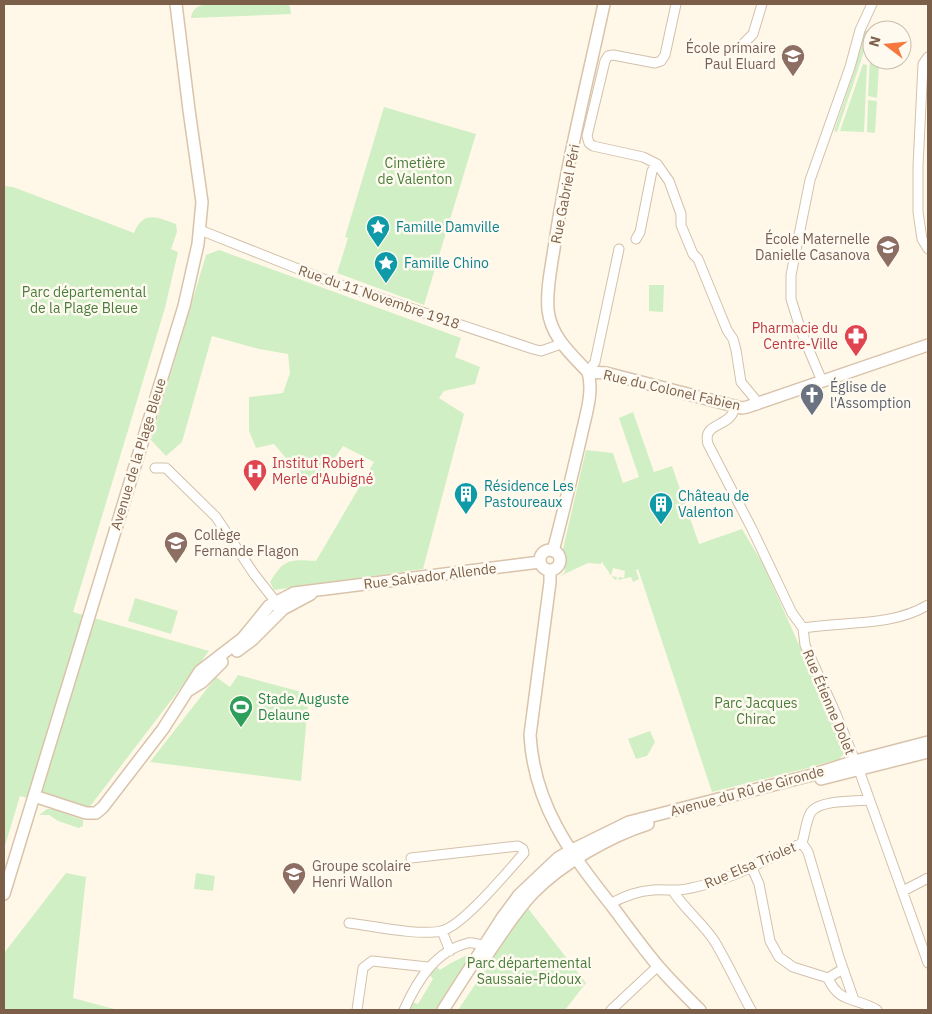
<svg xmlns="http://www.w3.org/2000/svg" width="932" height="1014" viewBox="0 0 932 1014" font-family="'IBM Plex Sans',sans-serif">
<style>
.green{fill:#d1efc4}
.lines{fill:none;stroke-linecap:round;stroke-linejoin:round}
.street-casing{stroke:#d3c0ab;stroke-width:11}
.secondary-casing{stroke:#d9c3aa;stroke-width:14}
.street{stroke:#fff;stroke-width:9}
.secondary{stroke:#fff;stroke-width:11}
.labels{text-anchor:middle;stroke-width:5;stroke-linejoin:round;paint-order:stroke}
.education-label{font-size:14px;fill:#785e54;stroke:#fffaf0;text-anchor:end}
.park-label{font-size:14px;fill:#497d3c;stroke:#fffaf0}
.street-label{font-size:14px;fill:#7c5f48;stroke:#fffaf0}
.culture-label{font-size:14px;fill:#0d838f;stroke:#fffaf0;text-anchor:start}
.health-label{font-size:14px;fill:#be3a42;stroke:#fffaf0;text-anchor:end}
.worship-label{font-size:14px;fill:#5b616d;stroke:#fffaf0;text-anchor:start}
.leisure-label{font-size:14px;fill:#27864d;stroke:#fffaf0;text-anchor:start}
</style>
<rect width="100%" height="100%" fill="#fff8e8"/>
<path class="green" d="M211 4H286L290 6 291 14 191 18C193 6 200 5 211 4Z
M865 30 869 33 861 61 837 132 834 131 855 69Z
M872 55V60H882L881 65 879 66 877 98 868 96 870 59Z
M863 64 867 65 864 132 840 131Z
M868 100 877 101 875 133 867 132Z
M384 107 476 134 424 305 337 273 348 238 345 237Z
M4 186 13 187 134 233C143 210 157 217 176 224L177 232 171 249 178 252 165 308 73 612 209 651 88 809 50 804 20 796 4 849Z
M219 250 461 338 455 357 480 367 475 384 444 391 439 398 464 414 423 569 274 590 270 582C284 559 289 559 316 561L374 462 343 446 319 481 307 483 274 444 256 448 249 431V397L283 393 290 373 288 354 259 349 212 336 182 442 166 456 151 440 206 255Z
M649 285H664L663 312 649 311Z
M633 412 654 472 672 466 699 544 742 529 763 564 845 748 844 754 839 759 808 768 712 792 638 569 636 570 639 579 633 582 631 577 618 580 619 577 624 578 625 571 613 568 611 576 617 577 616 580C610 577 608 569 603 564L602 561 601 564 588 563 560 576 565 572V558L563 549 586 450 613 453 623 483 639 477 619 418Z
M135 598 178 611 171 634 128 621Z
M238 675 309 694 301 781 150 762 216 677 230 687Z
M650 731 655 742 647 756 636 759 628 739Z
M47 809H53L83 820V826L79 828 58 821 49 815H39Z
M66 873 86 877 73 998 118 1010H4V953Z
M196 873 215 876 213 891 194 889Z
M527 907 586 983 565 1010H458Z
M469 954 470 956 435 1010H408L411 1002 418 1004 433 979 429 974 436 966 440 970 451 963Z"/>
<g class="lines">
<g class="street-casing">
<path id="street" d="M676 4 665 55 661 61 655 63 613 55 608 56 605 61 587 136 589 143 593 146 643 157 657 164 669 181 681 214V225L693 254 698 259 727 330 733 339 736 350 741 382 755 399 757 405
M744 43 753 34 762 4
M928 57 923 64 918 166V212L922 239 928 249
M200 230 326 280 533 349 541 351 561 344
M636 239 640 232 652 171 657 164
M588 372 595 362 619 249
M822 381 801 331 791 299V275L810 180 850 67 860 30 872 4
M736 406C734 410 733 414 730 417 720 427 703 426 708 444L752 529 792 613 803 628 805 645 836 714 860 773 928 963
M155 468H166L216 517 254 574 279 606
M803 628C845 621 891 627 928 605
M802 843 808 852 839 957 854 1000
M751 866 759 884 770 941 779 957 793 967 828 978
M673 891C685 910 703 923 715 942 728 964 739 988 751 1010
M903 891 928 878
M610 904C624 896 637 891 653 890 667 889 676 892 691 888 729 881 767 859 802 843 805 834 806 820 811 812 820 800 854 801 869 800
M349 923C373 926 419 936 441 931 462 927 508 871 524 853L523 849 518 846 411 858
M442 931 450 951
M843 969 828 978C839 1004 856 997 877 1010
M357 1010 363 968 372 961 428 967
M404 1010C417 981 435 951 468 943 473 942 479 945 484 945
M611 1010 658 966"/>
</g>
<g class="secondary-casing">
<path id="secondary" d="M588 372C571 354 551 337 548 310 546 288 552 264 555 242 567 162 587 83 604 4
M588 372 606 373 742 408 747 407 928 345
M540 560a10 10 0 1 1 20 0a10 10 0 1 1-20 0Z
M553 551C563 514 572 475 581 437 585 417 594 393 588 372
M550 570V582L530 735C534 805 570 853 612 906 627 926 642 947 658 966 671 981 686 996 700 1010
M237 651 252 640 283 609 311 594
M189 690 202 682 222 662
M821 779 928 752
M34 796 86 813H96L103 807 163 729 200 671 243 638 269 606 294 593 540 562
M4 894 184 306 198 244 202 202 189 110 176 4
M485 958C500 936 515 912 533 893 561 864 610 836 648 824
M443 1010 502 918 519 895 558 858 570 851 629 822 812 775 855 761 928 742"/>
</g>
<use href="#street" class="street"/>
<use href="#secondary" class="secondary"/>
</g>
<defs>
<g id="school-pin" transform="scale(1.25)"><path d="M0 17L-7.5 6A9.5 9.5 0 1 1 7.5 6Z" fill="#8d6e63" stroke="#fffaf0"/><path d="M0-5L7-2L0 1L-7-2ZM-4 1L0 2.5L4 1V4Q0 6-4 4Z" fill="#fff"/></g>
<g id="sight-pin" transform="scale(1.25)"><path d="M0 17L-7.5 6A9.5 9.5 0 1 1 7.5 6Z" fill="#0f9aa8" stroke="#fffaf0"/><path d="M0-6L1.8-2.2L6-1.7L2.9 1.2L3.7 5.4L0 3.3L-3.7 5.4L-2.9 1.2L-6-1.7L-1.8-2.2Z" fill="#fff"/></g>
<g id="pharmacy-pin" transform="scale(1.25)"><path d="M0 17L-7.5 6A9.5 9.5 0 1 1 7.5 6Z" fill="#e0444e" stroke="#fffaf0"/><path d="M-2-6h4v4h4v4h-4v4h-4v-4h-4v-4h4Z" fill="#fff"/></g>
<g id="church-pin" transform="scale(1.25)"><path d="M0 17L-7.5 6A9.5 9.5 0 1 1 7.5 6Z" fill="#6b7280" stroke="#fffaf0"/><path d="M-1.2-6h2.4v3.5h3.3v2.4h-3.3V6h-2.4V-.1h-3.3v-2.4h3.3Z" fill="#fff"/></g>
<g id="hospital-pin" transform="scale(1.25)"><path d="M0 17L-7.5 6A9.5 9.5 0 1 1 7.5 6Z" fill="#e0444e" stroke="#fffaf0"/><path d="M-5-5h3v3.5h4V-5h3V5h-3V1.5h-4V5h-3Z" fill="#fff"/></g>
<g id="building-pin" transform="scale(1.25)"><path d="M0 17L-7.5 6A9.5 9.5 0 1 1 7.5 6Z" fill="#0f9aa8" stroke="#fffaf0"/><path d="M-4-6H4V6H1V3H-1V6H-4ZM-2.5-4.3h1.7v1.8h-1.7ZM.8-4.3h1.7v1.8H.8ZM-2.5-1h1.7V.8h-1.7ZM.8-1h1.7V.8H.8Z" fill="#fff"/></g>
<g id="stadium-pin" transform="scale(1.25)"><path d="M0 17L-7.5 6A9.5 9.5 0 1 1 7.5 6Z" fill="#2e9e5b" stroke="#fffaf0"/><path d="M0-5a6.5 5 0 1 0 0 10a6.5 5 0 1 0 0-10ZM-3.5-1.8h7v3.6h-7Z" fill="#fff"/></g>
</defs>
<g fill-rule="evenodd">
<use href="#school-pin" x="793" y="56"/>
<use href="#sight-pin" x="378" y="227"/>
<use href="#school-pin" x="888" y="247"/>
<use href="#sight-pin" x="386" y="263"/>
<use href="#pharmacy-pin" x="856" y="336"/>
<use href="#church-pin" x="812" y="395"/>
<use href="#hospital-pin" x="255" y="471"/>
<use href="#building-pin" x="466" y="494"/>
<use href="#building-pin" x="661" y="504"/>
<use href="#school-pin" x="176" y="543"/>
<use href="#stadium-pin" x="241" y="707"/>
<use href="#school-pin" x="294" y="874"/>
</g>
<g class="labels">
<g class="education-label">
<text x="776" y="53">École primaire<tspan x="776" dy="16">Paul Eluard</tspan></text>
<text x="870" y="244">École Maternelle<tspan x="870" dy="16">Danielle Casanova</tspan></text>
<text x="194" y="540" text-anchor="start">Collège<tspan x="194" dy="16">Fernande Flagon</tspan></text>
<text x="312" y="871" text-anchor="start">Groupe scolaire<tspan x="312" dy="16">Henri Wallon</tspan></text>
</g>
<g class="park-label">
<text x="415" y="168">Cimetière<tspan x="415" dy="16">de Valenton</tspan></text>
<text x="84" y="297">Parc départemental<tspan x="84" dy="16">de la Plage Bleue</tspan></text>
<text x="756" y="708">Parc Jacques<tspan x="756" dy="16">Chirac</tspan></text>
<text x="529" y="968">Parc départemental<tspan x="529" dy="16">Saussaie-Pidoux</tspan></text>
</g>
<g class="street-label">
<text transform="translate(565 194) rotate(-79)" y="5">Rue Gabriel Péri</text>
<text transform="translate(379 297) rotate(19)" y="5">Rue du 11 Novembre 1918</text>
<text transform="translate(672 390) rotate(13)" y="5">Rue du Colonel Fabien</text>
<text transform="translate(138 454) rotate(-73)" y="5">Avenue de la Plage Bleue</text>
<text transform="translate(430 576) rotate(-7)" y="5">Rue Salvador Allende</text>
<text transform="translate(829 702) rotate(67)" y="5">Rue Étienne Dolet</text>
<text transform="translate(747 791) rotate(-15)" y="5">Avenue du Rû de Gironde</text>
<text transform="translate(750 865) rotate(-23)" y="5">Rue Elsa Triolet</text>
</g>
<g class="culture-label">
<text x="396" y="232">Famille Damville</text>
<text x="404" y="268">Famille Chino</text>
<text x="484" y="491">Résidence Les<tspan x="484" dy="16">Pastoureaux</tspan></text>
<text x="678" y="501">Château de<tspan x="678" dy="16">Valenton</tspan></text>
</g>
<g class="health-label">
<text x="838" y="333">Pharmacie du<tspan x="838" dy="16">Centre-Ville</tspan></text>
<text x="272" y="468" text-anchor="start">Institut Robert<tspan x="272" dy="16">Merle d'Aubigné</tspan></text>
</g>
<g class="worship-label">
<text x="830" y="392">Église de<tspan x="830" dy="16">l'Assomption</tspan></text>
</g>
<g class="leisure-label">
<text x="258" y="704">Stade Auguste<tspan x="258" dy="16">Delaune</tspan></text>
</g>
</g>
<rect width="932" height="1014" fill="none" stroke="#7c5f48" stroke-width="10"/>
<g transform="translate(887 45) rotate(286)"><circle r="24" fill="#fffaf0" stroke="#cbbcad"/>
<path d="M0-4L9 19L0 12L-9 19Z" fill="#f57840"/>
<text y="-8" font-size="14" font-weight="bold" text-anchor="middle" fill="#7c5f48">N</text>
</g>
</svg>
